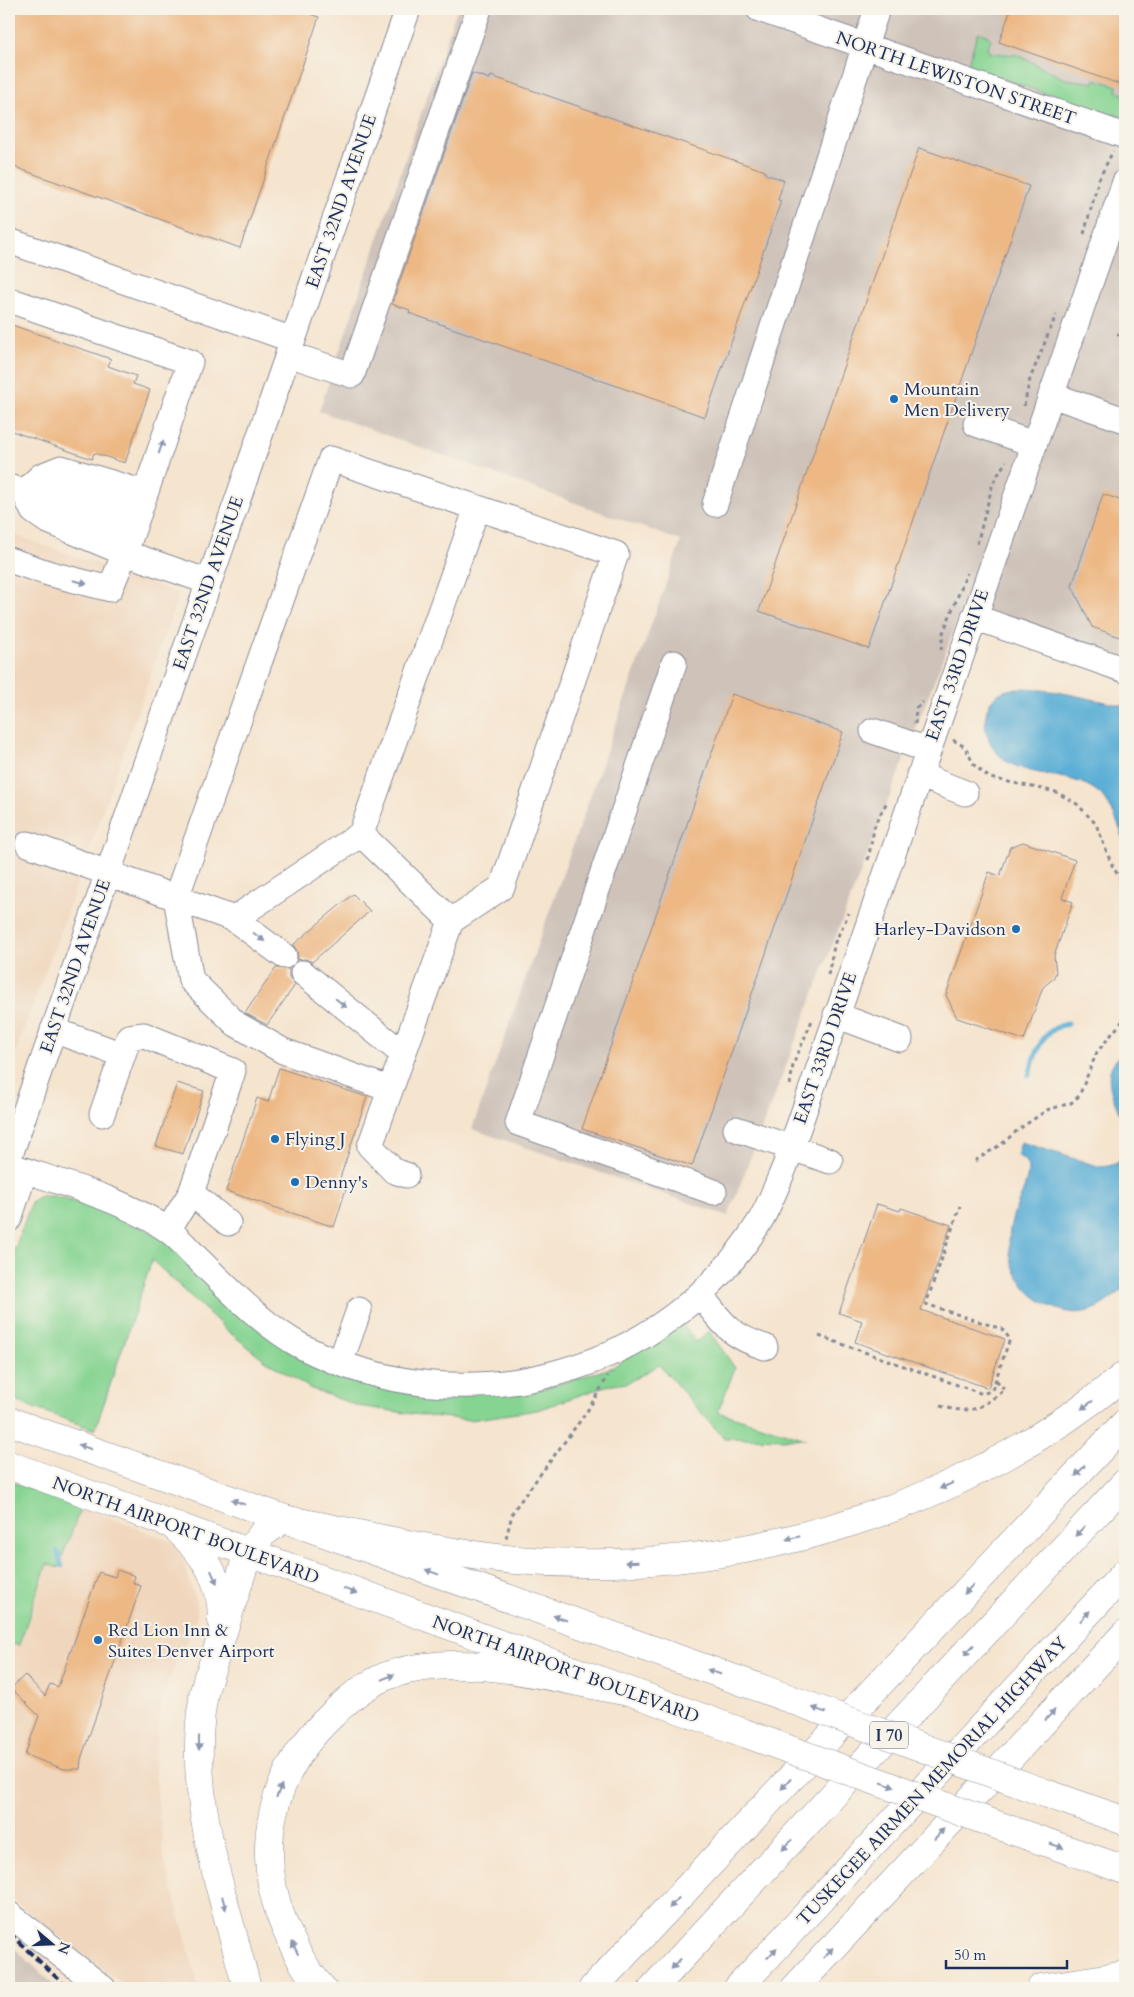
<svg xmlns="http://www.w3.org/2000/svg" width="1134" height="1997" viewBox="0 0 1134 1997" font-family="Cardo,serif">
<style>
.built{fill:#f0d6bc}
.industrial{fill:#cec2b9}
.green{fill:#86d492;stroke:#508278}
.water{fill:#5bafd6;stroke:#3b6f9a}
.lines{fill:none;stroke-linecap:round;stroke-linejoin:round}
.stream{stroke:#5bafd6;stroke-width:5}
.building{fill:#edb884}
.minor-casing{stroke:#888a96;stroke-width:27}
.major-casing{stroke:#888a96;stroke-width:29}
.highway-casing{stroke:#888a96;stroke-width:29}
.path{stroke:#888a96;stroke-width:3;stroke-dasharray:4 4;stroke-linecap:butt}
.minor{stroke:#fff;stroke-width:25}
.major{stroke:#fff;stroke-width:28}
.highway{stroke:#fff;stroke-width:28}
.rail{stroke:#1b2f5e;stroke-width:4;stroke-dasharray:8 4;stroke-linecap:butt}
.major-bridge-casing{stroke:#888a96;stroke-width:29;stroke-linecap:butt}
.major-bridge{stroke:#fff;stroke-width:28}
.oneway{fill:#8d97ae}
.poi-dot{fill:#1f6fb2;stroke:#f7f3e8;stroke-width:2}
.labels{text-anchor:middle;stroke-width:4;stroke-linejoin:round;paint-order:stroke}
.shield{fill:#f7f3e8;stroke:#5d6a87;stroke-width:1}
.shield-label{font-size:16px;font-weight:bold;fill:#1b2f5e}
.street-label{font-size:18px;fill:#1b2f5e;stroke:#f7f3e8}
.poi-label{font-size:18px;fill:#1b2f5e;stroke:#f7f3e8;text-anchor:start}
</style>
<rect width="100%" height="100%" fill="#f7f3e8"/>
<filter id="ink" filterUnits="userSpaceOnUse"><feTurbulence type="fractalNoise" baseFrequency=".02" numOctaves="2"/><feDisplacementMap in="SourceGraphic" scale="10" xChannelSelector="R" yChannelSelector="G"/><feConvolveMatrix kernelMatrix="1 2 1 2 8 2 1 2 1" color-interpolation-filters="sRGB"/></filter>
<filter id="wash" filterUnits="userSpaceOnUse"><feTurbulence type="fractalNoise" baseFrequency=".0096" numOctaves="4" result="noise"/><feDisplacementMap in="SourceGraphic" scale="20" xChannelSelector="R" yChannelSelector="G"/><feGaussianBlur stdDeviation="1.12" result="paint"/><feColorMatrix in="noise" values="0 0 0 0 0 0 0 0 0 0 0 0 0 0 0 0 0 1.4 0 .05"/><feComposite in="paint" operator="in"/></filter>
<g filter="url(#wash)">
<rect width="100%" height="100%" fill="#f5e4ce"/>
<path class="built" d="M9 533 179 593 63 924 9 1069Z
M81 1507 178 1544 197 1606V1614L193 1628 177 1659 160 1708 154 1763 164 1859 199 1988H128L9 1897V1644L20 1645 48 1564 59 1568Z"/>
<path class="industrial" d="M457 9H1125V682L962 609 728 1216 472 1129 681 541 319 411Z
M9 1943 57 1988H9Z"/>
<path class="green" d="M978 32 988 36 991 39 987 48 990 53 1017 55 1065 79 1094 83 1095 79 1117 86 1116 91 1125 95V121L1120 119V116L1113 114 1112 117 970 67 969 60Z
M40 1196H56L129 1220 163 1239 291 1353 321 1369 348 1378 505 1393 542 1389 611 1368 682 1324 697 1342 709 1331 735 1368 718 1412 806 1439 724 1438 659 1365 627 1383 606 1386 537 1410 470 1420 412 1414 358 1406 312 1389 269 1363 230 1333 152 1260 95 1430 9 1399V1265L32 1201Z
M9 1481 81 1507 58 1568 47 1564 19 1645 9 1644Z"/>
<path class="water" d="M1025 688 1058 692 1125 706V841C1117 823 1111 800 1094 789 1060 767 1002 783 987 734 984 724 985 710 991 701 1000 689 1011 689 1025 688Z
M1125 1053V1127C1117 1104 1094 1070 1125 1053Z
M1021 1142 1101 1167C1111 1166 1120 1164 1125 1154V1288C1107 1302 1089 1318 1064 1311 1022 1300 1001 1262 1012 1220 1016 1203 1028 1187 1028 1169 1028 1162 1022 1158 1017 1155Z"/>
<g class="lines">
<path class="stream" d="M1029 1075C1036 1053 1041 1028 1068 1024
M57 1551 62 1566"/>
</g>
<g id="blocks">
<path class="building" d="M9 9H294L319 17 240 248 9 165Z
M1011 9H1125V86L999 42Z
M472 73 490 79 491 76 765 171V174L784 180 778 200 781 201 705 417 409 313 410 310 392 304Z
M919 148 1029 186 869 649 759 611Z
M9 324 111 359 108 366 136 376 133 384 150 390 125 463 94 453 92 459 9 430Z
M1103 494 1125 502V639L1092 627 1072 586Z
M732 694 843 732 692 1166 582 1129Z
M1023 842 1075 860 1062 898 1073 902 1054 956 1056 972 1053 979 1043 987 1024 1040 957 1018 946 995 989 872 1000 876 1010 847Z
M353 894 370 911 312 962 305 959 298 960 297 951 293 945Z
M276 968 289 969V978L295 985 267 1025 245 1013Z
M279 1068 367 1097 337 1187 346 1189 334 1227 226 1191 257 1098 268 1102Z
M177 1083 204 1091 183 1154 156 1146Z
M877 1204 900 1211 901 1208 951 1225 921 1310 1005 1339 988 1388 855 1342 862 1321 839 1313Z
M117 1570 135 1576 133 1583 141 1586 81 1759 80 1769H64L25 1755 39 1716 11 1688 25 1675 45 1696 50 1684 58 1687 99 1572 115 1577Z"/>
</g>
</g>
<g filter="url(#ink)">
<use href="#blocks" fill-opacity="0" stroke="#888a96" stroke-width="1"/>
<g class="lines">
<g class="minor-casing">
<path id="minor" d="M759 9 1125 136
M9 241 293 340
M9 300 190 362 125 553 110 589 51 574 9 560
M288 354 352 375 479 9
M1051 395 1125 420
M976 424 1034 444
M9 487 24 492 41 476 61 468 145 493
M24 492 33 511 46 520 125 553 209 582
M24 492 51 487 139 513
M29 494 132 531
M715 504 877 9
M974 617 1125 670
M674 663 518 1123 714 1192
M873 731 928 750
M919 775 965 793
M361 834 451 921 370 1146 394 1171 406 1175
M28 844 234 919 361 834 477 508
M234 919 284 956
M303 973 403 1054
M836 1015 900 1039
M53 1030 123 1055
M389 1089 283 1051 236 1024 191 980 176 898 331 459 616 554 502 887 451 921
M102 1114 129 1037 144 1035 233 1071 191 1193 168 1230
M736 1129 830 1161
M9 1158 408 9
M9 1165C58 1182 127 1200 169 1231 179 1238 187 1248 196 1257 229 1289 262 1325 303 1347 464 1429 665 1376 760 1221 770 1204 777 1185 785 1166L1125 182
M9 1168 20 1186 9 1219
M191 1193 228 1223
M700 1295C723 1323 729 1336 765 1347
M340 1363 359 1310
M9 1914 103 1988"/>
</g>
<g class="major-casing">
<path id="major" d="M9 1421 760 1688
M9 1465 744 1733
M1045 1793 1125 1821
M1011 1830 1125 1870"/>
</g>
<g class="highway-casing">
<path id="highway" d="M174 1526C204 1554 222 1577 222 1620
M208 1676C180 1781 222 1888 247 1988
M203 1695 248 1553 263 1533 283 1519C360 1533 438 1553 516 1560 732 1579 958 1512 1125 1375
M322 1988C305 1970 295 1950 285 1927 252 1848 271 1771 333 1714 349 1698 371 1681 392 1674 467 1651 550 1678 624 1691
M593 1988 1125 1423
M653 1988 1125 1483
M738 1988 1125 1573
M795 1988 1125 1634
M1041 1988 1125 1975"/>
</g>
<path class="path" d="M1084 234 1099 179 1113 151
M1117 334 1125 337
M1024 406 1030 379 1056 315
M977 544 993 483 1006 461
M941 650 943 633 967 573
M915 724 916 708 923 702
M953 740 965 747 974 765 990 778 1056 792 1077 804 1096 824 1111 863 1125 888
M868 860 875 824 888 800
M828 975 835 942 849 913
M790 1085 793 1065 813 1018
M975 1161 1003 1143 1019 1129 1047 1110 1071 1103 1079 1096 1097 1052 1125 1018
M819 1336 983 1394 992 1390 1010 1339 1002 1329 926 1304 960 1206
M940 1406C975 1415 977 1409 1005 1390L996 1380
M506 1538 513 1511 586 1413 608 1376"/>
<use href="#minor" class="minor"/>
<use href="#major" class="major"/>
<use href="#highway" class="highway"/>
<path class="rail" d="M9 1933 68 1988"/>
<g class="major-bridge-casing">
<path id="major-bridge" d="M760 1688 1045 1793
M744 1733 1011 1830"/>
</g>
<use href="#major-bridge" class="major-bridge"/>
</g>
<defs><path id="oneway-solid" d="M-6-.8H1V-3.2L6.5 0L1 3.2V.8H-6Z" transform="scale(1.25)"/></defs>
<g class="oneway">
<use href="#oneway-solid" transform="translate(161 447) rotate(-71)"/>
<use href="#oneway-solid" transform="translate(80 582) rotate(14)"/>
<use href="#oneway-solid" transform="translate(259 937) rotate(37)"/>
<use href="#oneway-solid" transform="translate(341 1003) rotate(39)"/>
<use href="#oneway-solid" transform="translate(1087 1405) rotate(144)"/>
<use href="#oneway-solid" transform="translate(85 1447) rotate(-161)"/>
<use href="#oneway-solid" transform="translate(1080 1471) rotate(133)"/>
<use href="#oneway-solid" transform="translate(946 1486) rotate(156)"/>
<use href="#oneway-solid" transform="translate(238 1502) rotate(-160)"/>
<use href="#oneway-solid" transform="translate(1080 1531) rotate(133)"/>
<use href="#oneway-solid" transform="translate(793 1538) rotate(167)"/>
<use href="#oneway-solid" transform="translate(632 1562) rotate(178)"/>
<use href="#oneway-solid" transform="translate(432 1572) rotate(-160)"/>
<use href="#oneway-solid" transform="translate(214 1577) rotate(65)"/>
<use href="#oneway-solid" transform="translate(969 1589) rotate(133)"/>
<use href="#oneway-solid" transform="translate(350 1591) rotate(20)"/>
<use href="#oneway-solid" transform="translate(1085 1616) rotate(-47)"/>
<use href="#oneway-solid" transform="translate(560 1618) rotate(-161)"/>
<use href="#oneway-solid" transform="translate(969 1650) rotate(133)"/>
<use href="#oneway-solid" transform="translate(714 1672) rotate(-161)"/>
<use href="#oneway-solid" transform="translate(388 1677) rotate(-22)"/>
<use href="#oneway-solid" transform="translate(819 1710) rotate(-160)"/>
<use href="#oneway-solid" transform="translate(1050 1715) rotate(-47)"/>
<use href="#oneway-solid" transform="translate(199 1743) rotate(90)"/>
<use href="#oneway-solid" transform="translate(786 1784) rotate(133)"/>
<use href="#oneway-solid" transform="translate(888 1785) rotate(20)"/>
<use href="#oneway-solid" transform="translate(279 1791) rotate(-68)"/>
<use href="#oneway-solid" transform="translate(939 1834) rotate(-47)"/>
<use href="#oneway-solid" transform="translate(787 1845) rotate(133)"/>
<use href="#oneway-solid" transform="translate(1057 1846) rotate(19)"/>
<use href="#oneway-solid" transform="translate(224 1903) rotate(75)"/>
<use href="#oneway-solid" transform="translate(674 1903) rotate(133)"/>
<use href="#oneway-solid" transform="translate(295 1948) rotate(-116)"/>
<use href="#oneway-solid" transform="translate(772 1953) rotate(-47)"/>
<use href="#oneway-solid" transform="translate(828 1953) rotate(-47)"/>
<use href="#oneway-solid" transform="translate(676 1964) rotate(133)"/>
</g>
</g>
<g class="poi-dot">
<circle cx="894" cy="399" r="5"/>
<circle cx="1016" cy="929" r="5"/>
<circle cx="275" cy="1139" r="5"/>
<circle cx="295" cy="1182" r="5"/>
<circle cx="98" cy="1640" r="5"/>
</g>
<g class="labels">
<rect class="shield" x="870" y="1721.5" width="38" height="27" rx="4"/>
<g class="shield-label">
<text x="889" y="1741">I 70</text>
</g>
<g class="street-label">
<text transform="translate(956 78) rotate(19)" y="6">NORTH LEWISTON STREET</text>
<text transform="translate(341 201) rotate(-71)" y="6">EAST 32ND AVENUE</text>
<text transform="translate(208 583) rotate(-71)" y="6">EAST 32ND AVENUE</text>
<text transform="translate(957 665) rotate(-71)" y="6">EAST 33RD DRIVE</text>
<text transform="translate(75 966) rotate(-71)" y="6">EAST 32ND AVENUE</text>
<text transform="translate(825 1048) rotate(-71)" y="6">EAST 33RD DRIVE</text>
<text transform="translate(186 1530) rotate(20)" y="6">NORTH AIRPORT BOULEVARD</text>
<text transform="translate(566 1669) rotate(20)" y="6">NORTH AIRPORT BOULEVARD</text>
<text transform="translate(932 1781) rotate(-47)" y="6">TUSKEGEE AIRMEN MEMORIAL HIGHWAY</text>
</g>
<g class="poi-label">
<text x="904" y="395">Mountain<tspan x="904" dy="21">Men Delivery</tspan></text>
<text x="1006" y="935" text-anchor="end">Harley-Davidson</text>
<text x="285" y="1145">Flying J</text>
<text x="305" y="1188">Denny's</text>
<text x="108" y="1636">Red Lion Inn &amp;<tspan x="108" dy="21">Suites Denver Airport</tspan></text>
</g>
</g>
<rect width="1134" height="1997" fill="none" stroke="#f7f3e8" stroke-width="30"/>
<g transform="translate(52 1944) rotate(109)" stroke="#f7f3e8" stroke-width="4" paint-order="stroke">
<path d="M0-4L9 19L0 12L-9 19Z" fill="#1b2f5e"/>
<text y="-8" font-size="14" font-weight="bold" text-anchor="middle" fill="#1b2f5e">N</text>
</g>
<path d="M946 1960v8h121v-8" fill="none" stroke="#1b2f5e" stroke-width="2.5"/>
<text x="954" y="1960" font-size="15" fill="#1b2f5e" stroke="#f7f3e8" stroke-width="4" paint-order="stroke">50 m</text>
</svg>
